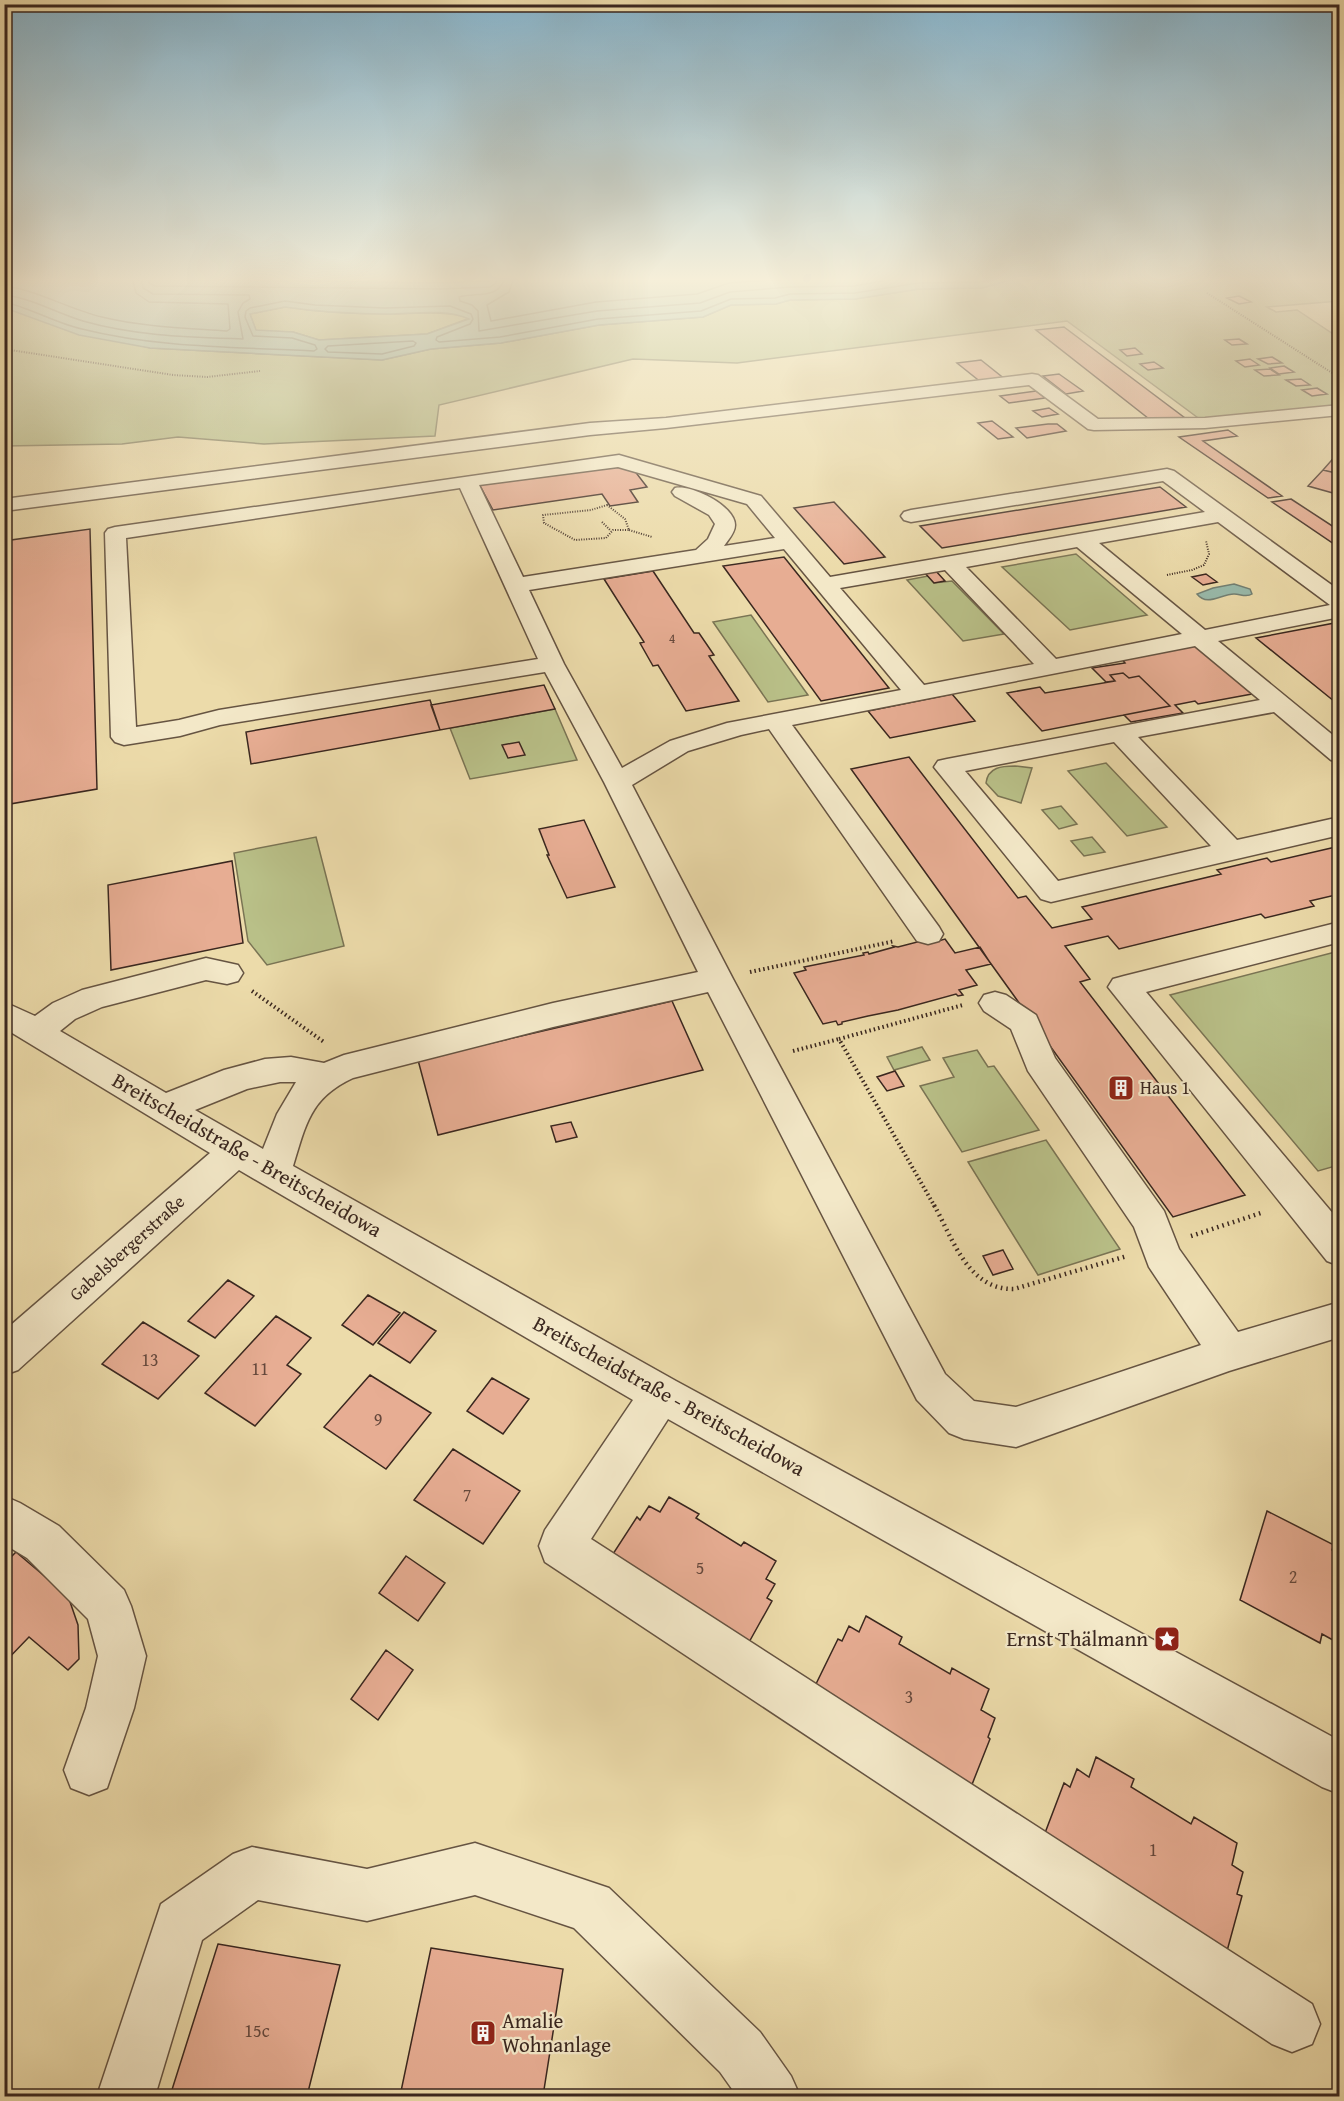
<svg xmlns="http://www.w3.org/2000/svg" width="1344" height="2101" viewBox="0 0 1344 2101" font-family="'Gentium Book Plus',serif">
<style>
.green{fill:#b9c088;stroke:#7a7454;stroke-width:1.5}
.water{fill:#99bbac;stroke:#738074;stroke-width:1.5;fill-rule:evenodd}
.lines{fill:none;stroke-linecap:round;stroke-linejoin:round}
.shore{stroke:#6a7166;stroke-width:1.5}
.building{fill:#e7ad93;stroke:#3a271f;stroke-width:1.5}
.minor-casing{stroke:#665442;stroke-width:3}
.path-far2{stroke:#3a271f;stroke-width:2;stroke-dasharray:1 1.5;stroke-linecap:butt}
.path-far1{stroke:#3a271f;stroke-width:4;stroke-dasharray:1.5 3;stroke-linecap:butt}
.path{stroke:#3a271f;stroke-width:4.5;stroke-dasharray:1.5 4;stroke-linecap:butt}
.minor{fill:#f3e8c8;fill-rule:evenodd}
.labels{text-anchor:middle;stroke-width:4.5;stroke-linejoin:round;paint-order:stroke}
.far-number-label{font-size:14px;fill:#65483c}
.poi-label{font-size:18px;fill:#3a271f;stroke:#f3e8c8;text-anchor:start}
.street-label{font-size:18px;fill:#3a271f;stroke:#f3e8c8}
.near-number-label{font-size:18px;fill:#65483c}
.near-street-label{font-size:21px;fill:#3a271f;stroke:#f3e8c8}
.near-poi-label{font-size:21px;fill:#3a271f;stroke:#f3e8c8;text-anchor:end}
</style>
<rect width="100%" height="100%" fill="#ecdbaa"/>
<filter id="stains"><feTurbulence type="fractalNoise" baseFrequency=".00333" numOctaves="4"/><feColorMatrix values="0 0 0 0 .2 0 0 0 0 .09 0 0 0 0 .02 0 0 0 .5 -.17"/></filter>
<radialGradient id="worn" r=".72"><stop offset=".6" stop-color="#630" stop-opacity="0"/><stop offset="1" stop-color="#630" stop-opacity=".3"/></radialGradient>
<path class="green" d="M93 277H643L441 283 135 280Z
M1021 277H1335L1339 281V301L1267 307 1276 312 1297 310 1339 338V409L1205 423 1067 321 737 363 633 359 439 405 435 436 264 444 178 437 122 444 5 446V308L150 348 382 360 431 349 501 343 599 325 703 317 731 305 776 304 790 300 855 299 919 289 982 288Z
M285 307C319 312 353 314 387 314 416 314 443 310 470 318L427 334 319 340 293 332 256 331 250 314Z
M1076 554 1147 615 1070 630 1002 567Z
M928 576 934 583 952 581 1004 634 963 641 907 580Z
M751 615 808 695 768 702 713 622Z
M555 709 577 760 470 779 450 728Z
M1106 763 1167 827 1127 836 1068 771Z
M1015 766 1032 768 1021 803 998 796 986 783C988 767 1002 766 1015 766Z
M1061 806 1077 824 1059 829 1042 810Z
M316 837 344 946 267 965 248 941 234 853Z
M1092 837 1105 852 1084 856 1071 841Z
M1339 951V1165L1318 1171 1170 995Z
M922 1047 930 1060 894 1070 887 1057Z
M977 1050 988 1067 994 1066 1039 1130 962 1152 920 1086 954 1077 943 1058Z
M1046 1140 1120 1249 1038 1275 968 1162Z"/>
<path class="water" d="M5 277 441 283 489 281 497 277H1020L982 288 919 289 855 299 790 300 776 304 731 305 703 317 599 325 501 343 431 349 382 360 150 348 79 335 5 308ZM285 307C319 312 353 314 387 314 414 314 443 308 469 319L427 334 319 340 293 332 256 330 250 314Z
M1234 584 1250 589 1252 594C1246 598 1241 594 1234 594 1221 594 1207 607 1197 594L1213 588Z"/>
<g class="lines">
<path class="shore" d="M148 277 149 283 155 286 441 289 490 287 496 283 497 277
M505 277C499 300 477 292 459 297L460 301 472 305 478 311 479 331 597 311 700 303 730 292 790 287 854 286 905 277
M514 277 509 292 487 305 491 321 596 302 697 294 729 283 814 277
M4 286C38 290 68 309 102 317 143 327 185 328 227 331L230 329 228 304 149 302 136 293 132 277
M4 295C32 298 56 313 83 321 135 336 189 337 243 339L238 312 243 303 250 299 249 295 153 294 143 288 141 277
M4 302C31 308 55 323 82 329 157 348 237 347 314 351L317 349 315 345 292 338 253 336 245 317 246 311 250 308 285 301 315 305 385 308 450 306 471 314 473 319 470 324 437 337 436 340 439 342 500 337 598 319 701 311 731 299 775 298 790 294 855 293 918 283 981 282 1003 277
M413 341 416 343 414 346 382 354 328 352 325 349 328 346Z"/>
</g>
<path class="building" d="M1239 296 1251 302 1239 304 1227 298Z
M1064 327 1185 418 1153 422 1036 330Z
M1239 339 1247 344 1232 345 1225 340Z
M1135 348 1142 354 1127 356 1120 350Z
M1272 357 1282 363 1268 364 1258 359Z
M1250 359 1259 365 1245 367 1236 361Z
M981 360 1006 380 982 383 957 363Z
M1154 362 1163 368 1148 370 1140 364Z
M1284 366 1294 372 1279 374 1270 368Z
M1270 369 1279 375 1264 376 1255 370Z
M1059 374 1083 391 1066 394 1043 376Z
M1301 379 1310 385 1296 386 1286 380Z
M1317 388 1327 394 1312 396 1302 390Z
M1036 391 1045 398 1009 403 1000 396Z
M1049 408 1058 414 1042 417 1033 411Z
M992 421 1013 437 998 439 978 423Z
M1048 424H1057L1066 431 1027 438 1016 428Z
M1228 430 1237 436 1203 441 1282 496 1268 498 1179 437Z
M1337 454 1340 455V474L1323 470Z
M625 466 634 470 647 487 630 490 638 502 610 506 602 494 493 510 479 484Z
M1323 470 1340 474V495L1308 486Z
M1160 487 1186 507 942 548 920 526Z
M1291 499 1340 531V548L1272 502Z
M834 502 864 534 885 557 844 564 794 508Z
M90 529 97 789 4 805V541Z
M784 557 796 572 889 688 821 701 723 566Z
M935 570 945 581 934 583 924 572Z
M653 571 694 633H699L714 655 709 656 739 701 686 711 658 665 653 666 640 643 644 642 604 579Z
M1206 574 1217 582 1203 585 1192 577Z
M1340 622V706L1256 638Z
M1196 644 1252 694 1198 704 1195 701 1175 705 1183 713 1131 722 1124 715 1170 706 1139 676 1129 678 1123 673 1110 675 1115 681 1106 682 1092 668 1125 663 1121 658Z
M1123 673 1129 678 1139 676 1170 706 1042 731 1007 693 1040 687 1045 693 1115 681 1110 675Z
M544 685 555 709 440 730 431 705Z
M952 694 975 721 890 738 868 711Z
M430 700 440 730 251 764 246 732Z
M519 742 525 755 508 758 502 745Z
M909 757 1018 898 1026 896 1052 928 1092 919 1082 907 1221 874 1217 870 1267 858 1271 862 1340 846V894L1310 901 1314 906 1265 918 1261 914 1119 949 1108 936 1065 946 1090 979 1080 982 1245 1195 1173 1217 851 769Z
M584 820 615 887 567 898 547 855H549L539 829Z
M232 861 243 943 111 970 108 885Z
M945 939 955 953 980 947 991 964 966 970 977 985 959 990 963 995 958 996 956 994 898 1010 868 1016 842 1022V1024L838 1025 836 1021 823 1024 794 973 806 970 804 967 864 955 863 953 868 952 869 954 894 947 893 946 898 947 921 941 928 944Z
M672 1001 703 1070 438 1135 418 1060Z
M895 1071 904 1086 887 1091 877 1077Z
M571 1122 577 1137 556 1142 551 1126Z
M1003 1250 1013 1269 993 1275 983 1256Z
M228 1280 254 1296 215 1338 188 1321Z
M368 1295 400 1313 373 1345 342 1325Z
M404 1312 436 1331 410 1363 378 1343Z
M276 1316 311 1338 287 1365 301 1374 255 1426 205 1393Z
M143 1322 199 1356 158 1399 102 1364Z
M370 1375 431 1413 386 1469 324 1427Z
M492 1378 529 1399 503 1434 467 1411Z
M453 1449 520 1491 483 1544 414 1500Z
M669 1497 699 1514 696 1518 741 1546 744 1542 776 1561 766 1579 775 1584 767 1598 772 1601 748 1644 611 1557 637 1517 640 1520 649 1506 660 1512Z
M1267 1511 1334 1545 1332 1550 1340 1554V1644L1322 1634 1320 1643 1240 1600Z
M16 1552 68 1596 78 1625 79 1659 68 1670 29 1637 4 1663V1564Z
M406 1556 445 1583 418 1621 379 1593Z
M866 1616 902 1637 899 1644 950 1674 952 1668 989 1689 981 1710 995 1718 988 1737 990 1739 971 1787 815 1686 838 1639 842 1641 849 1626 859 1632Z
M386 1650 413 1670 378 1720 351 1699Z
M1096 1757 1134 1779 1131 1787 1191 1824 1194 1817 1237 1843 1232 1865 1243 1872 1237 1894 1242 1896 1227 1951 1045 1833 1064 1783 1070 1787 1077 1769 1089 1777Z
M218 1944 340 1965 307 2096H170Z
M431 1948 563 1969 543 2096H400Z"/>
<g class="lines">
<g class="minor-casing">
<path id="minor" d="M1032 374 1038 375 1098 419 1205 418 1340 405V415L1205 428 1094 430 1088 429 1029 385 666 428 590 435 4 511V499L590 423 666 418Z
M619 455 761 496 830 577 1205 512 1163 481 911 522 904 520 901 516 904 512 911 510 1167 469 1174 471 1340 591V617L1218 641 1340 741V762L1331 760 1274 712 1138 737 1237 840 1340 817V835L1051 902 1041 899 934 767 938 761 947 759 1260 700 1195 646 792 725 939 927 943 934 939 941 928 944 917 941 769 729 741 735 688 751 632 785 733 979 945 1374 974 1401 1016 1407 1201 1345 1149 1267 1134 1227 1028 1071 1011 1029 984 1011 979 1003 984 995 995 992 1006 995 1036 1015 1055 1058 1164 1211 1179 1249 1238 1332 1340 1302V1337L1229 1371 1016 1447 964 1439 949 1433 917 1400 708 992 553 1027 353 1078C310 1098 306 1124 293 1166L676 1381 1340 1741V1794L1322 1787 668 1419 591 1539 1312 2004 1320 2024 1312 2044 1292 2052 1272 2044 545 1562 539 1546 545 1530 633 1400 239 1170 18 1370 4 1375V1331L210 1153 4 1028V1002L35 1016 53 1003 82 990 206 958 238 965 243 973 238 981 227 984 206 980 102 1007 75 1019 60 1031 166 1093 224 1070 265 1059 291 1057 324 1063 344 1055 553 1003 698 972 604 782 545 672 220 725 180 736 124 745 115 742 111 737 105 533 108 529 115 527ZM618 467 747 504 775 538 724 546C728 540 735 533 735 525 735 506 691 484 675 488L672 492 675 496 709 515 715 524 708 539 696 550 523 577 479 485ZM460 488 538 659 219 710 179 720 136 727 126 538ZM1218 522 1330 605 1205 630 1099 543ZM1077 547 1182 634 1056 659 966 567ZM784 549 901 690 727 723 670 741 622 768 564 664 529 590ZM945 570 1034 664 924 685 840 588ZM1114 742 1211 846 1058 881 965 771ZM280 1082H296L277 1114 263 1149 195 1110 247 1089Z
M1340 922V942L1146 992 1340 1222V1266L1327 1261 1108 987 1113 979 1124 976Z
M4 1496 20 1503 59 1526 124 1590 131 1606 146 1656 134 1708 107 1788 89 1795 71 1788 64 1770 86 1708 98 1656 88 1619 27 1558 4 1544Z
M475 1843 609 1888 760 2032 791 2076 800 2096H737L720 2072 574 1928 475 1895 367 1921 258 1900 202 1940 155 2096H97L161 1904 233 1854 252 1847 367 1869Z"/>
</g>
<path class="path-far2" d="M1207 293 1340 378
M4 349 173 375 207 377 260 371
M607 505 625 519 629 530H613L606 538 575 540 544 523 543 515 591 510Z
M602 522 611 531
M629 530 652 537
M1167 575 1192 570 1204 565 1209 554 1206 541"/>
<path class="path-far1" d="M750 972 895 941
M252 991 324 1042
M793 1051 839 1039
M935 1207 839 1039 963 1005"/>
<path class="path" d="M934 1205C953 1239 968 1290 1014 1289L1127 1256
M1191 1236 1264 1212"/>
<use href="#minor" class="minor"/>
</g>
<linearGradient id="sky" x2="0" y2="1"><stop stop-color="#88b7d0"/><stop offset="0.49" stop-color="#f6efd9"/><stop offset="1" stop-color="#f6efd9" stop-opacity="0"/></linearGradient>
<rect width="1344" height="571" fill="url(#sky)"/>
<defs>
<g id="building-square" transform="scale(1.35)"><rect x="-9" y="-9" width="18" height="18" rx="4" fill="#8f2418" stroke="#f3e8c8"/><path d="M-4-6H4V6H1V3H-1V6H-4ZM-2.5-4.3h1.7v1.8h-1.7ZM.8-4.3h1.7v1.8H.8ZM-2.5-1h1.7V.8h-1.7ZM.8-1h1.7V.8H.8Z" fill="#fff"/></g>
<g id="sight-square" transform="scale(1.35)"><rect x="-9" y="-9" width="18" height="18" rx="4" fill="#8f2418" stroke="#f3e8c8"/><path d="M0-6L1.8-2.2L6-1.7L2.9 1.2L3.7 5.4L0 3.3L-3.7 5.4L-2.9 1.2L-6-1.7L-1.8-2.2Z" fill="#fff"/></g>
</defs>
<g fill-rule="evenodd">
<use href="#building-square" x="1121" y="1088"/>
<use href="#sight-square" x="1167" y="1639"/>
<use href="#building-square" x="483" y="2033"/>
</g>
<g class="labels">
<g class="far-number-label">
<text x="672" y="643">4</text>
</g>
<g class="poi-label">
<text x="1140" y="1094">Haus 1</text>
</g>
<g class="street-label">
<text transform="translate(127 1248) rotate(-42)" y="6">Gabelsbergerstraße</text>
</g>
<g class="near-number-label">
<text x="150" y="1366">13</text>
<text x="260" y="1375">11</text>
<text x="378" y="1426">9</text>
<text x="467" y="1501">7</text>
<text x="700" y="1574">5</text>
<text x="1293" y="1583">2</text>
<text x="909" y="1703">3</text>
<text x="1153" y="1856">1</text>
<text x="257" y="2037">15c</text>
</g>
<g class="near-street-label">
<text transform="translate(247 1155) rotate(30)" y="7">Breitscheidstraße - Breitscheidowa</text>
<text transform="translate(669 1396) rotate(29)" y="7">Breitscheidstraße - Breitscheidowa</text>
</g>
<g class="near-poi-label">
<text x="1148" y="1646">Ernst Thälmann</text>
<text x="502" y="2028" text-anchor="start">Amalie<tspan x="502" dy="24">Wohnanlage</tspan></text>
</g>
</g>
<rect width="1344" height="2101" fill="none" stroke="#ecdbaa" stroke-width="24"/>
<rect x="6" y="6" width="1332" height="2089" fill="none" stroke="#3a271f" stroke-width="3"/>
<rect x="12" y="12" width="1320" height="2077" fill="none" stroke="#3a271f" stroke-width="1.5"/>
<rect width="100%" height="100%" filter="url(#stains)"/>
<rect width="100%" height="100%" fill="url(#worn)"/>
</svg>
